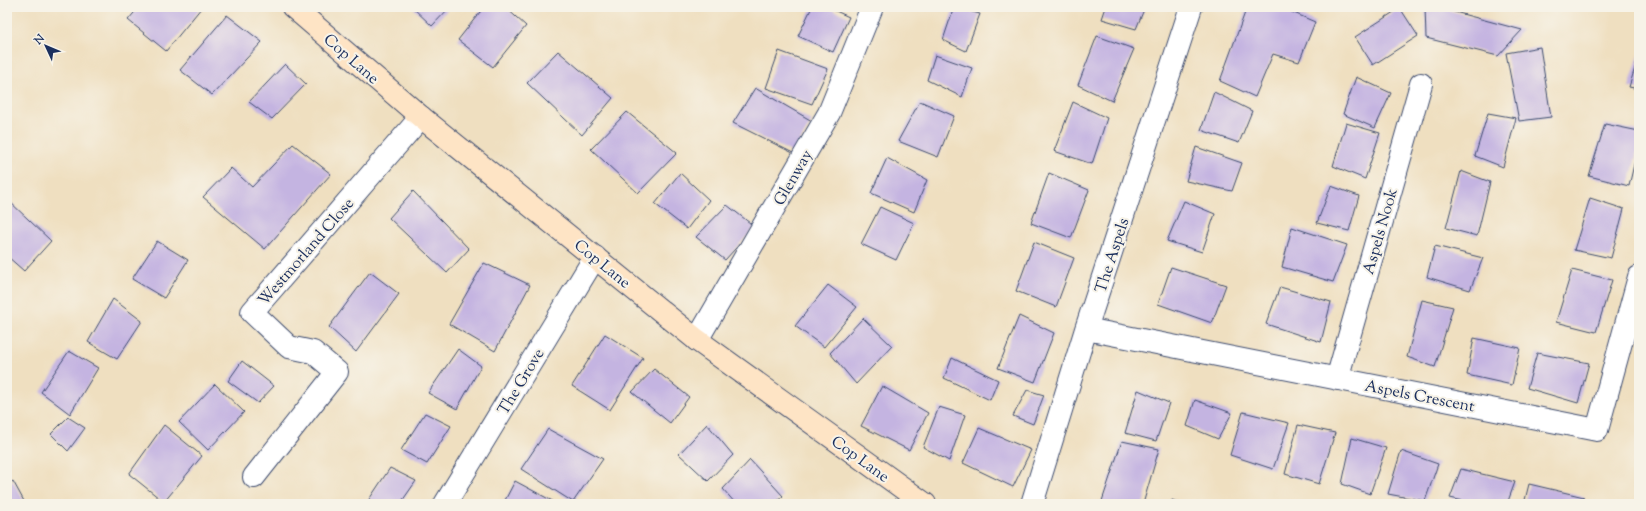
<svg xmlns="http://www.w3.org/2000/svg" width="1646" height="511" viewBox="0 0 1646 511" font-family="'Sorts Mill Goudy',serif">
<style>
.building{fill:#c4b4e1}
.lines{fill:none;stroke-linecap:round;stroke-linejoin:round}
.street-casing{stroke:#3b496d;stroke-width:24}
.secondary-casing{stroke:#3b496d;stroke-width:24}
.street{stroke:#fff;stroke-width:22}
.secondary{stroke:#fee4c5;stroke-width:22}
.labels{text-anchor:middle;stroke-width:4;stroke-linejoin:round;paint-order:stroke}
.street-label{font-size:16px;fill:#1b2f5e;stroke:#f7f3e8}
</style>
<rect width="100%" height="100%" fill="#f7f3e8"/>
<filter id="ink" filterUnits="userSpaceOnUse"><feTurbulence type="fractalNoise" baseFrequency=".025" numOctaves="2"/><feDisplacementMap in="SourceGraphic" scale="8" xChannelSelector="R" yChannelSelector="G"/><feConvolveMatrix kernelMatrix="1 2 1 2 8 2 1 2 1" color-interpolation-filters="sRGB"/></filter>
<filter id="wash" filterUnits="userSpaceOnUse"><feTurbulence type="fractalNoise" baseFrequency=".012" numOctaves="4" result="noise"/><feDisplacementMap in="SourceGraphic" scale="16" xChannelSelector="R" yChannelSelector="G"/><feGaussianBlur stdDeviation="0.9" result="paint"/><feColorMatrix in="noise" values="0 0 0 0 0 0 0 0 0 0 0 0 0 0 0 0 0 1.4 0 .05"/><feComposite in="paint" operator="in"/></filter>
<g filter="url(#wash)">
<rect width="100%" height="100%" fill="#efdfc0"/>
<g id="blocks">
<path class="building" d="M139 7H202L166 51 128 20Z
M412 7H450L432 26Z
M484 7H505L526 26 493 67 458 40Z
M812 7H827L849 17 833 52 798 36Z
M954 7 980 14 966 51 943 40Z
M1106 7H1145L1136 29 1102 19Z
M1247 7H1280L1315 22 1299 62 1273 54 1255 97 1220 81Z
M1425 7H1436L1522 30 1498 56 1426 38Z
M1400 8 1418 36 1373 65 1355 37Z
M227 15 262 42 212 95 180 70Z
M1097 36 1134 49 1112 101 1078 85Z
M1540 47 1551 117 1519 121 1506 53Z
M558 51 613 98 582 135 527 83Z
M779 51 828 69 812 104 766 88Z
M935 55 972 68 962 97 927 80Z
M1639 55V89L1629 87Z
M285 64 306 84 272 119 249 102Z
M1356 77 1391 93 1375 128 1343 114Z
M755 88 812 121 793 153 733 123Z
M1214 92 1252 111 1239 143 1201 130Z
M920 101 954 116 938 157 898 141Z
M1073 102 1107 118 1092 164 1054 151Z
M627 112 677 153 638 193 591 149Z
M1488 113 1516 118 1503 167 1475 156Z
M1346 123 1380 133 1365 179 1333 166Z
M1605 124 1639 131V143L1629 186 1589 176Z
M293 144 331 174 265 249 203 197 231 168 252 187Z
M1196 147 1242 163 1232 191 1186 181Z
M887 158 927 180 914 212 871 193Z
M1461 171 1490 182 1477 236 1446 228Z
M680 173 709 200 687 229 655 204Z
M1049 173 1089 190 1071 238 1031 223Z
M1331 186 1359 196 1349 231 1317 223Z
M413 191 469 249 447 273 389 218Z
M1590 198 1624 209 1611 258 1574 250Z
M7 199 51 241 24 271 7 256Z
M1184 201 1215 214 1202 252 1167 241Z
M727 205 755 227 725 260 696 237Z
M880 207 914 223 896 260 861 244Z
M1292 227 1347 245 1333 282 1282 267Z
M157 241 188 260 164 298 132 279Z
M1034 242 1074 258 1056 307 1016 291Z
M1435 246 1483 258 1470 290 1427 277Z
M484 263 530 285 495 351 449 324Z
M1171 267 1226 285 1212 323 1158 304Z
M1572 270 1612 280 1596 332 1556 322Z
M370 272 399 294 356 352 329 327Z
M828 285 857 307 824 347 795 326Z
M1280 287 1331 302 1321 342 1266 324Z
M113 299 142 321 117 359 88 342Z
M1422 300 1453 307 1435 367 1407 357Z
M1019 316 1054 333 1035 382 998 368Z
M863 318 892 346 856 384 830 353Z
M605 334 643 358 610 410 572 386Z
M1474 338 1520 348 1512 385 1467 375Z
M458 349 481 366 457 409 428 393Z
M69 351 98 368 70 414 41 392Z
M1537 353 1589 363 1578 403 1527 388Z
M952 358 998 380 990 400 944 378Z
M242 361 274 386 258 403 228 381Z
M654 369 689 397 670 423 632 392Z
M215 384 244 412 208 450 179 422Z
M882 386 928 413 909 450 861 426Z
M1027 390 1044 395 1033 424 1013 416Z
M1138 390 1169 403 1156 441 1125 433Z
M1195 400 1232 413 1218 439 1187 426Z
M939 407 965 415 949 461 923 447Z
M1243 412 1289 423 1273 469 1230 455Z
M425 413 451 426 427 464 401 450Z
M68 417 85 428 68 451 51 434Z
M707 424 733 455 708 481 679 454Z
M164 425 202 456 164 502 129 474Z
M1298 425 1335 433 1319 484 1285 474Z
M979 428 1031 450 1013 487 963 463Z
M548 429 603 459 573 502 521 469Z
M1352 438 1386 448 1370 494 1342 484Z
M1122 441 1159 449 1143 504H1101Z
M1401 451 1438 464 1425 501 1388 494Z
M750 460 783 496 774 504H736L723 489Z
M390 468 416 481 400 504H366Z
M1461 469 1515 482 1507 504H1477L1450 498Z
M13 481 25 503 24 504H7V485Z
M515 481 558 504H503Z
M1529 484 1584 497 1582 504H1524Z
M1172 500 1183 504H1170Z"/>
</g>
</g>
<g filter="url(#ink)">
<use href="#blocks" fill-opacity="0" stroke="#3b496d" stroke-width="1"/>
<g class="lines">
<g class="street-casing">
<path id="street" d="M1086 329 1597 430 1639 277
M697 340 829 113 872 7
M1337 379 1421 84
M254 477 337 372 313 352 289 347 252 312 421 117
M445 504 595 257
M1032 504 1086 329 1191 7"/>
</g>
<g class="secondary-casing">
<path id="secondary" d="M293 7 421 117 697 340 925 504"/>
</g>
<use href="#street" class="street"/>
<use href="#secondary" class="secondary"/>
</g>
</g>
<g class="labels">
<g class="street-label">
<text transform="translate(352 58) rotate(41)" y="6">Cop Lane</text>
<text transform="translate(792 177) rotate(-60)" y="6">Glenway</text>
<text transform="translate(1379 231) rotate(-74)" y="6">Aspels Nook</text>
<text transform="translate(305 251) rotate(-49)" y="6">Westmorland Close</text>
<text transform="translate(1111 255) rotate(-72)" y="6">The Aspels</text>
<text transform="translate(603 263) rotate(39)" y="6">Cop Lane</text>
<text transform="translate(520 381) rotate(-59)" y="6">The Grove</text>
<text transform="translate(1420 395) rotate(11)" y="6">Aspels Crescent</text>
<text transform="translate(861 458) rotate(36)" y="6">Cop Lane</text>
</g>
</g>
<rect width="1646" height="511" fill="none" stroke="#f7f3e8" stroke-width="24"/>
<g transform="translate(46 46) rotate(314)" stroke="#f7f3e8" stroke-width="3" paint-order="stroke">
<path d="M0-3L7 15L0 10L-7 15Z" fill="#1b2f5e"/>
<text y="-6" font-size="11" font-weight="bold" text-anchor="middle" fill="#1b2f5e">N</text>
</g>
</svg>
